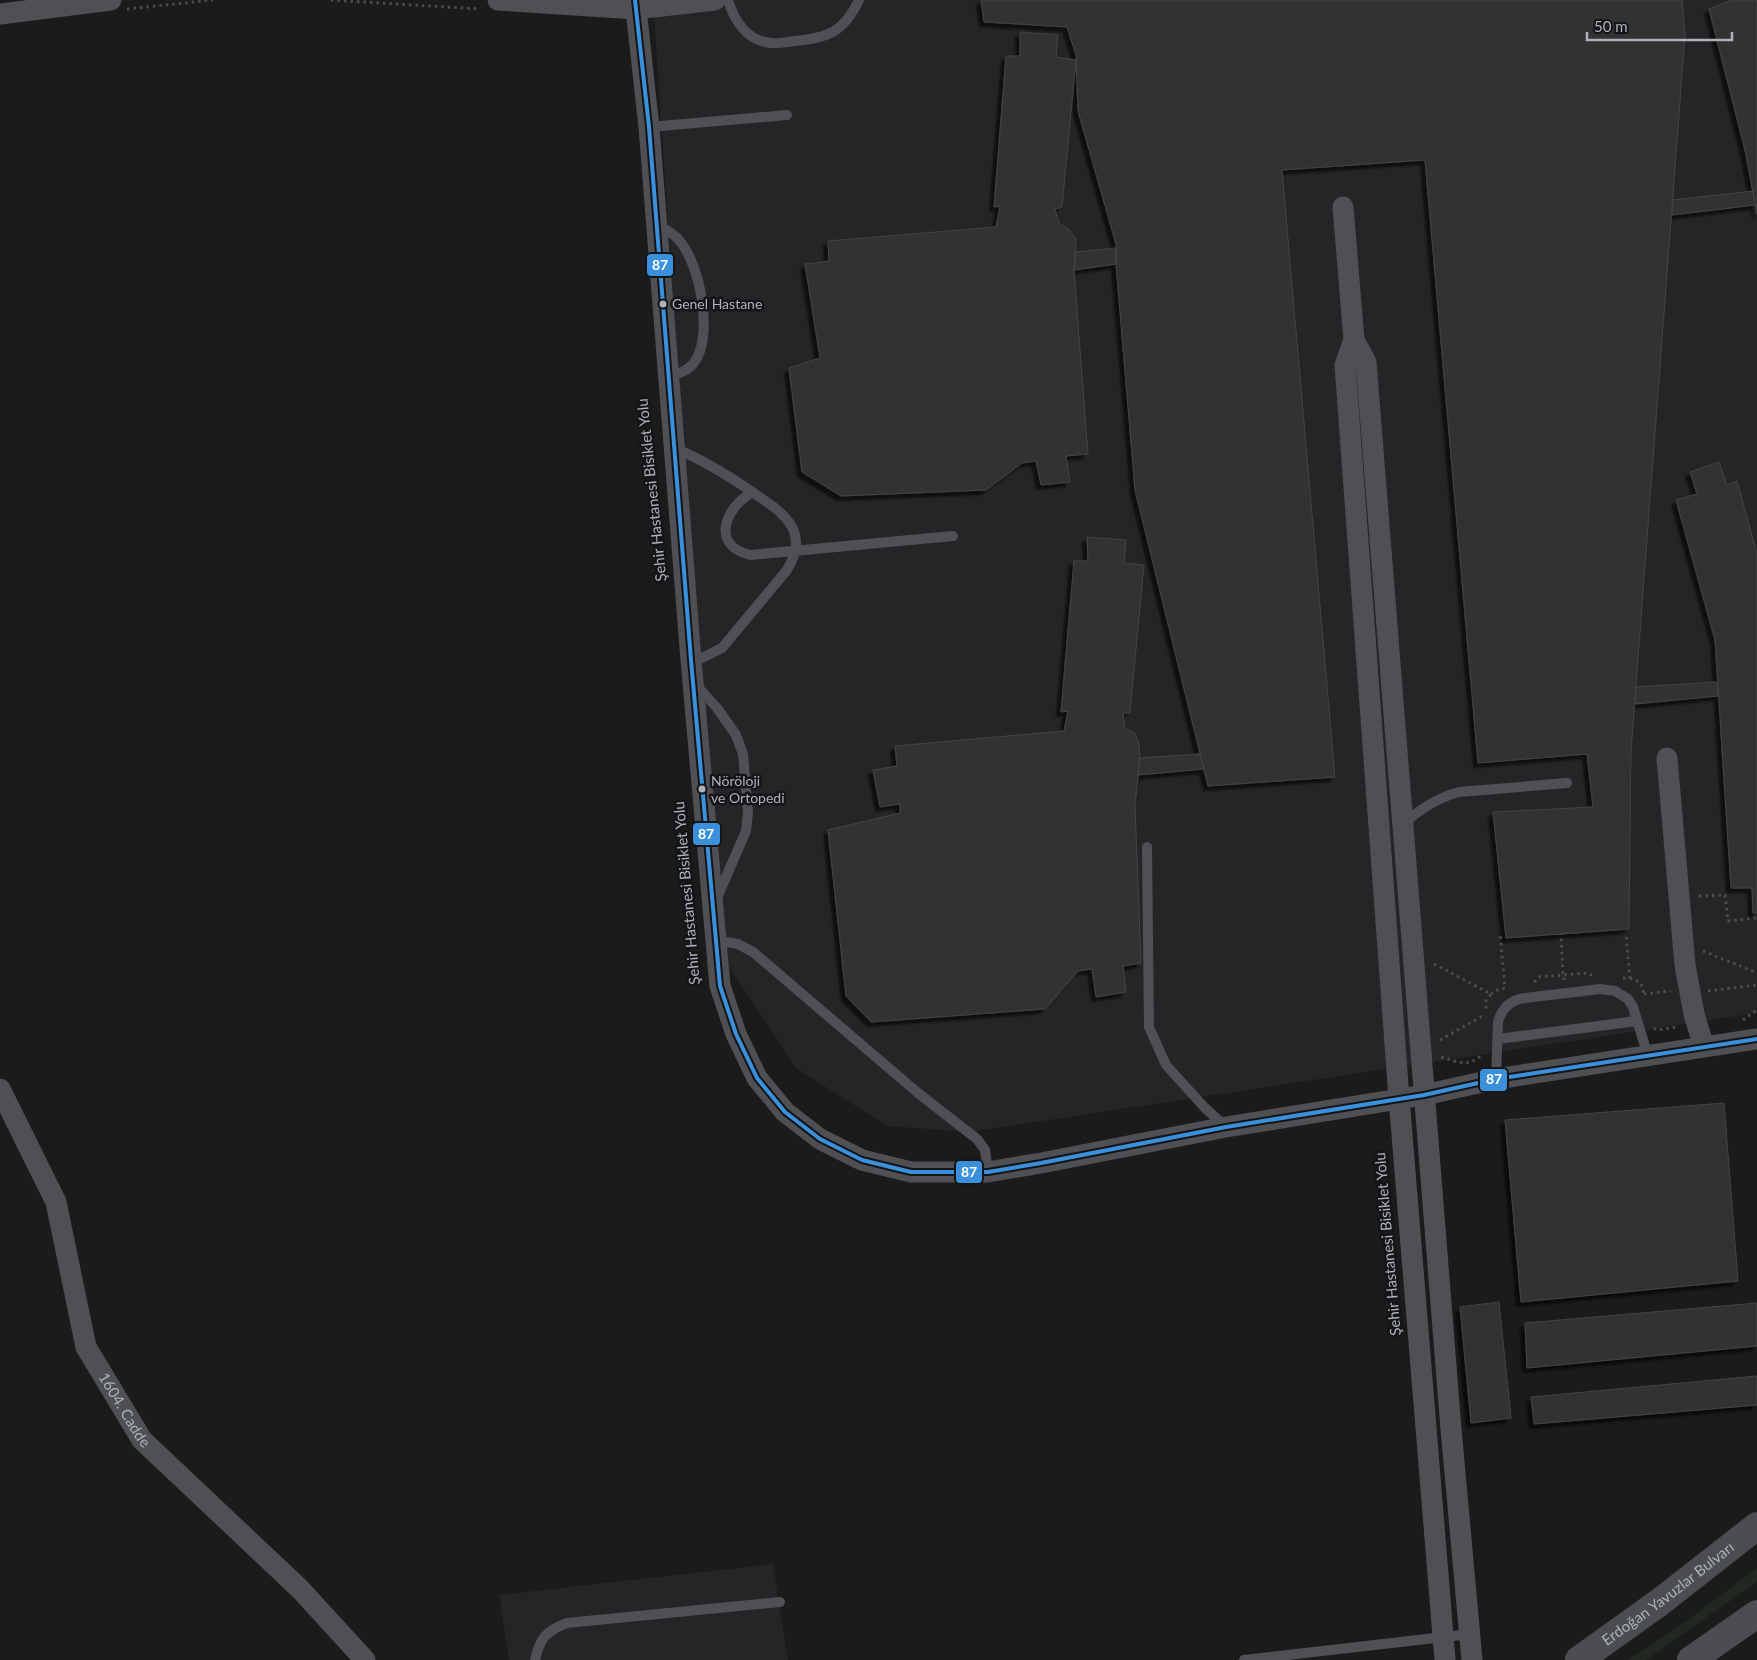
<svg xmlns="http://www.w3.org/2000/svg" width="1757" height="1660" viewBox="0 0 1757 1660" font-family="Lato,sans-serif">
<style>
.built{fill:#252527}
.green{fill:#202821}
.building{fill:#333;stroke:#434447;filter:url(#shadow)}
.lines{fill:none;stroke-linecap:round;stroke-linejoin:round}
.path{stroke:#4b4c4f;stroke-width:3;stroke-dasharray:2.5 4;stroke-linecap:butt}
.service{stroke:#4f5054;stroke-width:10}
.minor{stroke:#4f5054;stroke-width:21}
.primary{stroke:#4c4d50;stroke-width:28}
.bus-1-casing{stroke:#151517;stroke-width:8}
.bus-1{stroke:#3a90db;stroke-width:4}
.bus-dot{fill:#acb1bc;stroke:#151517;stroke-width:2}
.labels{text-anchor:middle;stroke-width:5;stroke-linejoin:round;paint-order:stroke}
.bus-label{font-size:14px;fill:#acb1bc;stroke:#151517;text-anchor:start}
.street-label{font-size:15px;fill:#acb1bc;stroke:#151517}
.line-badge{stroke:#151517;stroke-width:2}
.badge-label{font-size:14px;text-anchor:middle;font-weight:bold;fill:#fff}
</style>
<defs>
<filter id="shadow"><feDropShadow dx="-4.5" dy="4.5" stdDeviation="1" flood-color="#0009"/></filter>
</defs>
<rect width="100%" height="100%" fill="#1b1b1b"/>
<path class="built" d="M653 0H1757V1013L969 1132 887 1126 796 1068 730 968 716 940Z
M773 1564 788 1660H509L499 1595Z"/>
<path class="green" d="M1757 1568V1582L1646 1660H1628L1689 1619Z"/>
<path class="building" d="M981 0H1682L1685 35 1631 751 1629 929 1506 938 1493 812 1593 807 1587 754 1478 763 1425 160 1282 170 1335 777 1208 786 1135 490 1116 264V244L1078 111 1076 55 1067 27 984 22Z
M1732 0H1757V214L1745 150 1709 9Z
M1020 32 1058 35 1056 57 1076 60 1062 207 1055 209 1059 223 1068 229 1076 238 1074 270 1088 454 1066 456 1070 482 1041 485 1036 461 1022 463 986 490 841 496 802 472 789 368 820 358 805 264 829 261 828 241 996 227 1000 206 994 207 1006 56H1020Z
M1753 191 1755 205 1672 215 1673 200Z
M1116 248V264L1074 270 1076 252Z
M1719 462 1727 485 1737 481 1757 554V913H1753L1752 888H1731L1715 640 1676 500 1697 494 1690 472Z
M1087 537 1126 540 1124 563 1144 565 1130 712 1123 714 1125 729 1135 733 1139 745 1140 758 1135 805 1141 963 1123 966 1126 992 1096 997 1092 969 1078 971 1045 1009 871 1022 846 996 828 830 900 813V804L880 807 873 770 897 766 895 746 1064 731 1068 711 1061 712 1074 561H1088Z
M1717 682 1718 696 1635 704 1636 687Z
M1200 754 1204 769 1138 775 1140 758Z
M1724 1103 1738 1281 1521 1302 1505 1120Z
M1499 1302 1511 1418 1471 1423 1460 1307Z
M1757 1303V1346L1527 1368 1525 1323Z
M1757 1376V1405L1534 1424 1531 1397Z"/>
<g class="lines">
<path class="path" d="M331 0 480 9
M127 9 213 0
M1699 896 1725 895 1728 921 1757 918
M1703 951 1757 973
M1434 964 1491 994 1486 1001V1010
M1623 978H1630L1626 935
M1630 978 1641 983 1644 995
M1564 980 1563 975 1588 973 1593 976
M1534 982 1539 977 1563 975 1561 934
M1708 991 1757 985
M1491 994 1494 991 1505 988 1500 933
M1644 994 1671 991
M1743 1020 1757 1010
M1654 1028 1657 1030 1677 1027
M1440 1040 1484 1015
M1441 1057C1459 1062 1468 1068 1483 1054"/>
<path class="service" d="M728 0C734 21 748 42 772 43 779 44 787 42 795 41 828 38 844 32 859 0
M649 127 787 115
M657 225C665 229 674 234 679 240 700 264 712 330 697 358 691 370 680 374 668 376
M674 448C704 460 731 477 758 496 770 504 784 513 792 527 800 542 795 557 787 570L722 648 702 658 691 660
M753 492C725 507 710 545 750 555L953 536
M697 686 717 708 736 735 743 754 748 813 746 831 716 900
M1404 823C1421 809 1437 798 1459 792L1567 783
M1147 847 1149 1027 1166 1065 1205 1108 1225 1126
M716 940 738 944 753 952 918 1093 977 1139 985 1150 988 1172
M1498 1039 1637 1021
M1496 1079 1498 1022C1502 1008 1510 1000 1525 998L1600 989 1615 991 1628 999 1633 1007 1648 1056
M535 1660C540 1638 546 1631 567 1623L780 1602
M1244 1660 1470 1634"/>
<g class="minor">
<path d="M498 0 636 9 715 0"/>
<path d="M635 0 649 127 691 660 720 986 736 1034 757 1078 785 1112 820 1139 862 1160 911 1172H988L1041 1163 1226 1127 1424 1095 1496 1079 1757 1039"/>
<path d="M0 14 111 0"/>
<path d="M1343 207 1354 340 1345 365 1399 1098 1445 1660"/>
<path d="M1354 340 1366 362 1451 1429 1472 1660"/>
<path d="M1667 758 1685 965 1694 1014 1704 1047"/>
<path id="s1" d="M0 1089 56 1202 86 1347 142 1440 300 1589 365 1660"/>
</g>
<g class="primary">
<path id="s2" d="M1579 1660 1660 1602 1757 1526"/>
<path d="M1691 1660 1757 1614"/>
</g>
<g class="bus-1-casing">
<path id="bus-1" d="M635 0 649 127 691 660 720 986 736 1034 757 1078 785 1112 820 1139 862 1160 911 1172H988L1041 1163 1226 1127 1424 1095 1496 1079 1757 1039"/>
</g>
<use href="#bus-1" class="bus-1"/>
</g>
<g class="bus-dot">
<circle cx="663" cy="304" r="4.5"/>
<circle cx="702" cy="789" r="4.5"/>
</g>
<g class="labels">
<g class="bus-label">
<text x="672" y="309">Genel Hastane</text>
<text x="711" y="786">Nöröloji<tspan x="711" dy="17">ve Ortopedi</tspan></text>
</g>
<g class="street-label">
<text transform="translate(652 490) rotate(-96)" y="5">Şehir Hastanesi Bisiklet Yolu</text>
<text transform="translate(687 893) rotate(-95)" y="5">Şehir Hastanesi Bisiklet Yolu</text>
<text transform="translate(1388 1244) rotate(-95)" y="5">Şehir Hastanesi Bisiklet Yolu</text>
<text dy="5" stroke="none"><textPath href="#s1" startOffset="348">1604. Cadde</textPath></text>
<text dy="5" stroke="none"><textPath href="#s2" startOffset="111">Erdoğan Yavuzlar Bulvarı</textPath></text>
</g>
</g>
<g class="line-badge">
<rect x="646" y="253" width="28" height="24" rx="5" fill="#3a90db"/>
<rect x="692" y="822" width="29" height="24" rx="5" fill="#3a90db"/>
<rect x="1479" y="1068" width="29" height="24" rx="5" fill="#3a90db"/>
<rect x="955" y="1160" width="28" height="24" rx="5" fill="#3a90db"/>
</g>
<g class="badge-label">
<text x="660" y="270">87</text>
<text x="706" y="839">87</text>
<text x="1494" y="1084">87</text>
<text x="969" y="1177">87</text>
</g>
<path d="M1587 32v8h145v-8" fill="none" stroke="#acb1bc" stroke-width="2.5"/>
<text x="1594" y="32" font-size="15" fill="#acb1bc" stroke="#151517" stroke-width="4" paint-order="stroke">50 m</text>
</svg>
